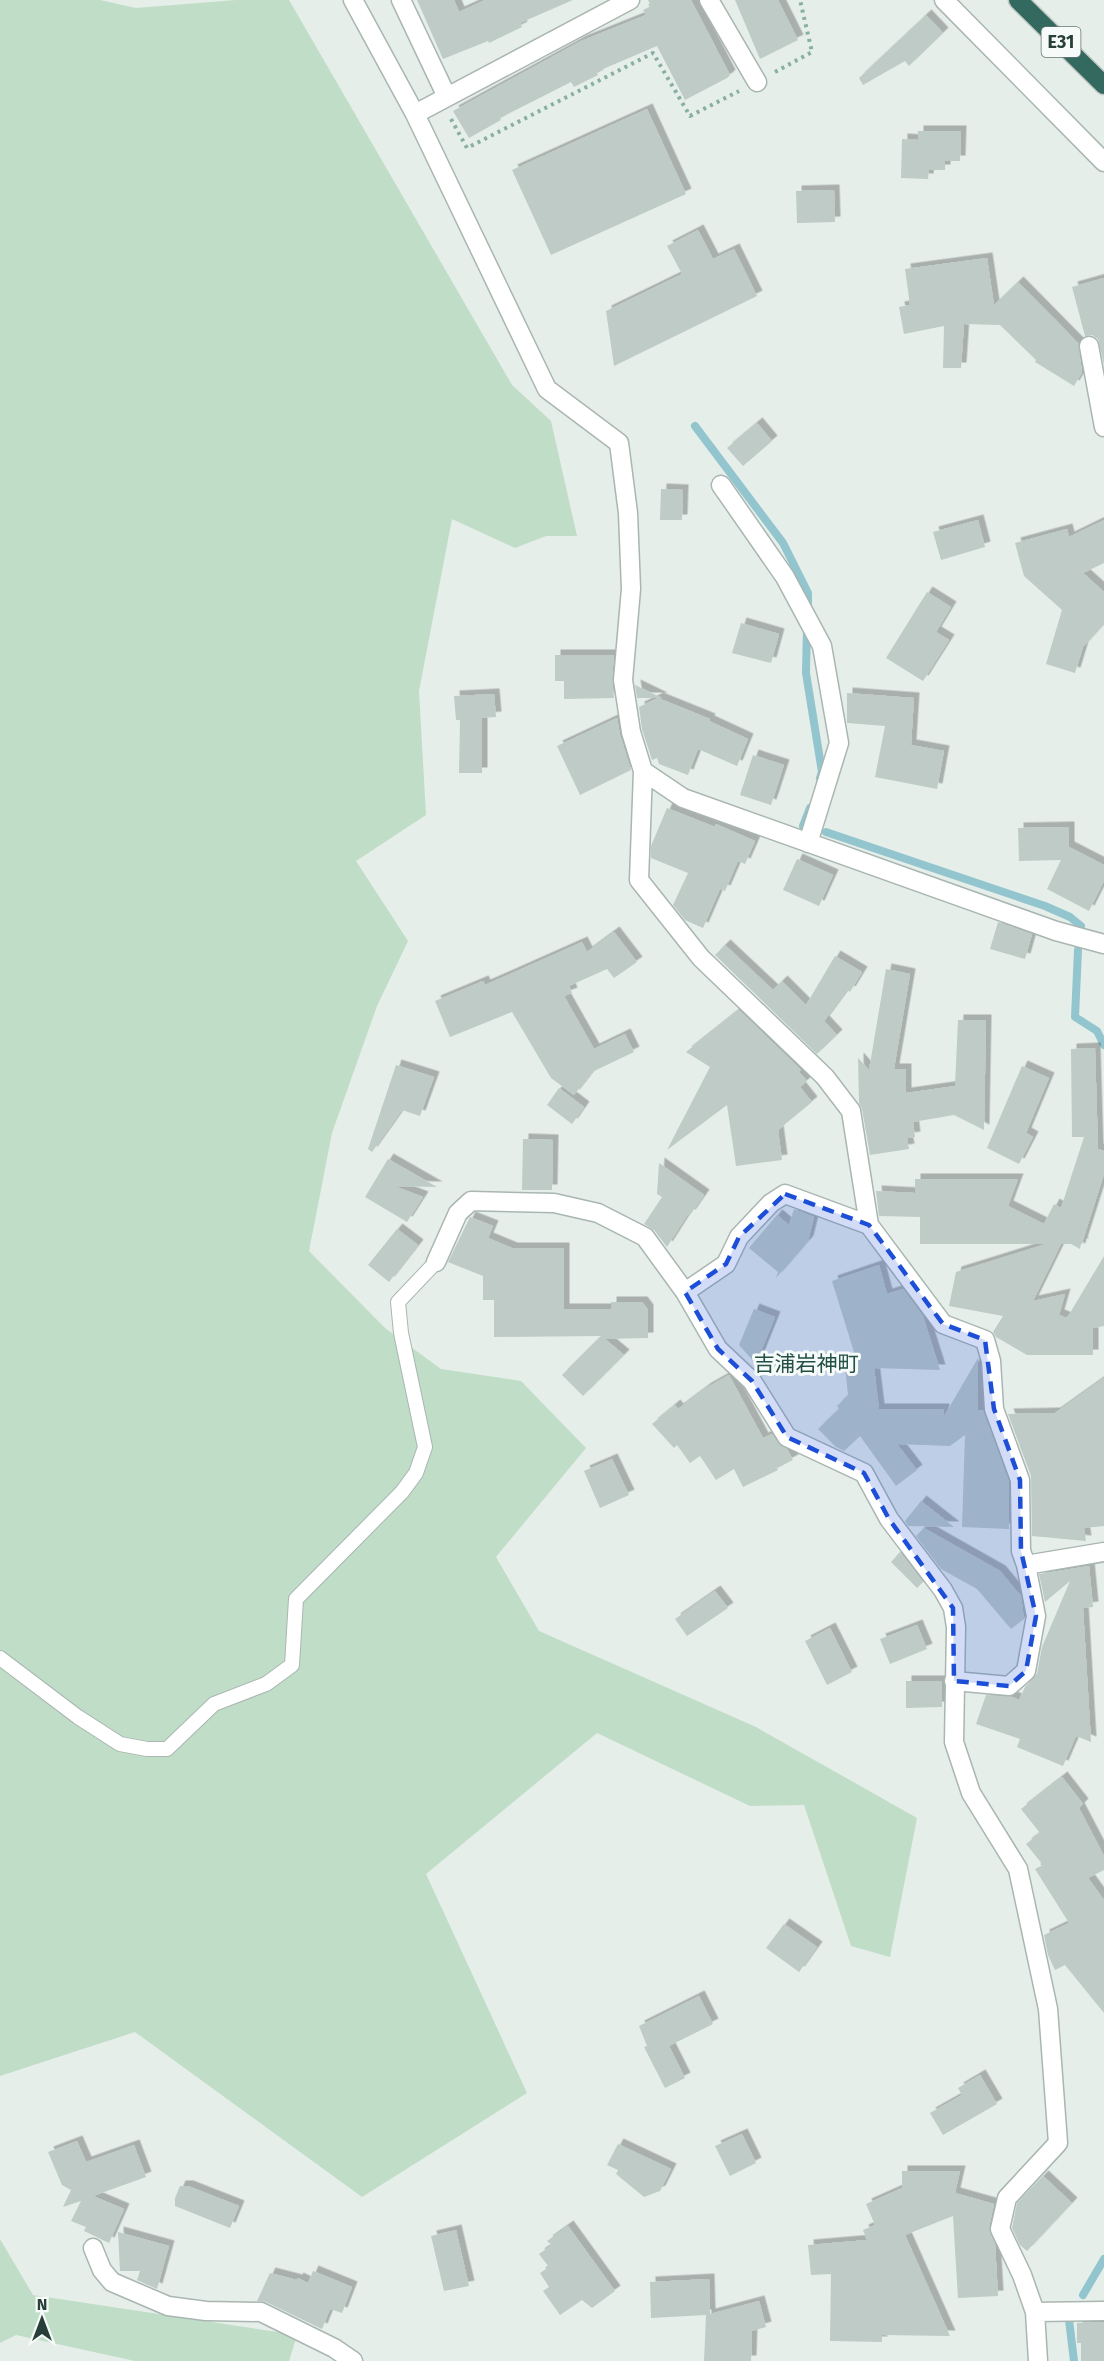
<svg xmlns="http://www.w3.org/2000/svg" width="1104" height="2361" viewBox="0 0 1104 2361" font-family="'Fira Sans','Noto Sans JP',sans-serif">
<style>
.green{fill:#c0ddc8}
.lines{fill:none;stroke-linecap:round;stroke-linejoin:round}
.stream{stroke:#92c5ce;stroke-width:8}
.building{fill:#becbc6;filter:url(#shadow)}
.service-casing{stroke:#a9b6b1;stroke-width:16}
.minor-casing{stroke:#a9b6b1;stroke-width:21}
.tertiary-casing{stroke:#a9b6b1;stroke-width:21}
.motorway-casing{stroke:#c2c9c7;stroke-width:21}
.path{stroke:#88afa3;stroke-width:4;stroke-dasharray:3 4.5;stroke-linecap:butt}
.service{stroke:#fff;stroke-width:14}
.minor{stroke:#fff;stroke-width:18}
.tertiary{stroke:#fff;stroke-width:18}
.motorway{stroke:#33695e;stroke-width:18}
.marked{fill:#1d4ed8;fill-opacity:0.2;stroke:#1d4ed8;stroke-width:4.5;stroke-dasharray:12 8;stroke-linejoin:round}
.labels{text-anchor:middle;stroke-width:6;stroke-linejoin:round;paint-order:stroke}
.shield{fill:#f6faf8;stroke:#647772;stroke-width:1.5}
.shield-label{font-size:18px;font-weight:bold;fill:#263f38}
.neighbourhood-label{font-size:21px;fill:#225045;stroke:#f6faf8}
</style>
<defs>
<filter id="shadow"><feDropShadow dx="5.5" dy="-5.5" stdDeviation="0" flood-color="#0004"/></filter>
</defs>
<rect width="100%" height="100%" fill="#e6eeea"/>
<path class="green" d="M0 0H100L136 8 236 0H289L512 385 551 421 577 536H546L515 548 452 519 419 691 426 815 356 861 408 941 377 1006 332 1133 309 1251 385 1328 441 1369 521 1381 586 1448 496 1557 539 1631 756 1727 917 1818 890 1957 851 1946 804 1805 750 1806 597 1733 426 1874 527 2093 362 2197 135 2032 0 2076Z
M0 2239 33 2295 297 2335 289 2361H135L16 2335 0 2343Z"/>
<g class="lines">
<path class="stream" d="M695 426 783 543 808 593V609
M807 625 806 673 822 772 820 778
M803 826 810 808
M826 832 1045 906 1070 917 1081 926
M1078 950 1075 1017 1097 1031 1104 1045
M1083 2295 1104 2259
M1069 2320 1074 2361"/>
</g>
<path class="building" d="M417 0H454L459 12 485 0H573L520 23 522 27 489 43 488 41 443 59Z
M648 0H691L730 75 727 78 685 100 657 46 596 72 598 75 574 87 571 82 500 118 501 120 469 138 453 111 581 41 646 15 643 10 651 6Z
M735 0H778L798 40 760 59Z
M926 15 943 33 909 66 905 61 863 85 859 78Z
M647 109 686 194 551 255 512 170Z
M918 131H961L960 161H945V170H929L928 179 901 178 902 139 918 140Z
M834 190 835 222 797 223 796 191Z
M698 230 713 259 734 249 757 296 614 366 606 311 682 274 667 246Z
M987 258 994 305 1018 282 1078 343 1082 372 1074 386 1035 362 1036 360 1000 325 964 324 961 368H943L944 326 904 334 899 307 910 305 905 269Z
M1104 278V365L1098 339 1092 335 1085 336 1072 287Z
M757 423 772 441 743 466 727 448Z
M661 489 683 490 682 520H660Z
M978 520 985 547 941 560 933 532Z
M1104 520V563L1083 573 1104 592V624L1083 647 1075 673 1046 664 1062 610 1024 576 1015 543 1067 529 1069 537Z
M927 592 951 607 936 632 949 640 923 681 886 658Z
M741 623 779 634 771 663 732 653Z
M555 655H614L612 679 614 698 564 699V681H555Z
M635 685 662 698H637Z
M847 693 914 698 911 745 944 751 937 789 875 777 885 726 847 723Z
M494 694 496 717 482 718V773H459L460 720H456L454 696Z
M658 698 710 719 709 721 748 739 737 766 698 749 688 775 659 764 657 758 652 760 642 729 639 707Z
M617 718 620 735 631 770 580 795 557 746Z
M753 755 784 765 771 805 740 795Z
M667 808 715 827 716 824 755 841 745 864 738 861 725 891 720 889 703 928 685 920 673 905 688 873 651 858V846Z
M1069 827V847L1104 865V881L1089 911 1047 889 1061 860 1019 861 1018 828Z
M797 859 833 875 819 906 783 890Z
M998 922 1032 934 1025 959 990 949Z
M614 932 637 962 614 978 607 969 569 986 572 993 564 996 594 1049 625 1034 634 1052 592 1072 574 1095 551 1078 512 1012 450 1037 435 1001 483 981 485 985 582 942 587 952Z
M725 945 773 990 782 981 806 1005 835 956 862 972 850 992 847 990 824 1021 837 1035 817 1054 715 955Z
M886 969 910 974 894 1069H906V1093L955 1086 958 1020H986L984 1130 954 1115 913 1122 915 1137 907 1138 909 1149 870 1155 862 1109 859 1103 858 1058 869 1070Z
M739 1010 801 1070 799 1072 807 1081 800 1087 812 1102 778 1130 782 1160 736 1166 727 1105 667 1150 710 1067 686 1052Z
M1095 1048 1098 1149 1104 1151V1174L1082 1243 1084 1244H1081L1080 1249 1071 1244H1061L1033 1301 1065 1294 1059 1315 1067 1318 1104 1256V1326L1093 1328V1355H1027L996 1337 993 1332 1003 1316 949 1306 956 1272 1046 1244H920V1217L879 1216 876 1191 915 1193V1179H1018L1008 1206 1044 1224 1054 1204 1061 1208 1084 1137H1072L1071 1049Z
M396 1065 434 1077 420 1116 402 1110 372 1152 368 1149Z
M1022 1066 1049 1078 1026 1133 1033 1137 1019 1164 987 1148Z
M559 1088 584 1107 572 1124 547 1105Z
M523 1139 553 1140 552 1190H522Z
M388 1159 437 1187 394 1186 423 1197 407 1222 365 1197Z
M659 1163 704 1195 690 1215 688 1214 667 1247 654 1230 644 1224 662 1197 657 1194Z
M794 1209 814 1217 808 1241 776 1278 778 1272 749 1248 777 1215 789 1225Z
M470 1217 493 1226 488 1238 512 1248H564V1309H611V1302H642L648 1310V1338L605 1339 624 1355 583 1396 562 1375 601 1336 494 1337V1300H483V1276L448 1262Z
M397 1229 418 1245 389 1282 368 1265Z
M879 1265 887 1294 903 1289 923 1316 940 1370 874 1368 879 1409H944L943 1418 978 1358V1410H983L1009 1482V1529L962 1527 965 1435 950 1446 897 1444 917 1470 896 1486 860 1436 844 1451 836 1447 818 1429 839 1409 837 1406 848 1395 845 1366 858 1365 832 1281Z
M754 1309 775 1317 756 1364 739 1345Z
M729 1375 763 1438 772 1434 778 1443 787 1449 793 1460 777 1468 778 1470 743 1487 734 1469 716 1480 700 1456 690 1463 677 1445 674 1448 652 1424 675 1405 678 1409 706 1388Z
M1104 1378V1526L1084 1528 1086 1541 1032 1536 1031 1476 1008 1414 1055 1413Z
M612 1459 629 1495 600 1508 584 1471Z
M921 1501 954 1527 908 1526 905 1521Z
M924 1528 1000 1571 1021 1596 1024 1619 1011 1629 977 1589 941 1569 916 1536Z
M900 1552 923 1582 917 1588 891 1562Z
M1089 1566 1093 1607 1083 1608 1091 1742 1076 1736 1063 1766 1017 1747 1020 1739 976 1724 986 1695 1012 1697 1019 1700 1025 1687 1037 1674 1042 1647 1070 1581 1045 1602 1039 1574Z
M715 1591 728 1608 687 1636 675 1619Z
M917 1625 927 1649 890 1664 880 1639Z
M830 1628 852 1672 827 1685 805 1641Z
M906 1681H942V1707L906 1708Z
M1062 1777 1083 1804 1079 1808 1104 1856V1870L1088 1878 1104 1900V2013L1065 1965 1055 1970 1048 1955 1044 1935 1069 1923 1035 1869 1043 1865 1026 1844 1040 1833 1021 1809Z
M784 1924 817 1947 799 1972 766 1948Z
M699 1996 713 2024 669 2046 685 2078 665 2088 644 2047 647 2046 639 2026Z
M980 2075 997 2104 943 2135 930 2113 962 2095 958 2088Z
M742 2134 756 2163 730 2176 715 2146Z
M77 2141 86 2162 134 2145 146 2177 93 2196 124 2209 109 2243 84 2231 86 2227 71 2221 81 2201 63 2207 71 2190 62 2185 48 2152Z
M618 2144 671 2169 660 2191 644 2197 616 2174 618 2170 607 2165Z
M902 2171H960L955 2193 994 2204 989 2227 995 2244 998 2296 958 2298 953 2216 905 2235 950 2336 882 2335V2342L830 2341 831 2274 811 2275 808 2245 867 2240 863 2230 875 2225 866 2204 902 2188Z
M1043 2176 1072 2203 1027 2251 1020 2245 1012 2228 1017 2203Z
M180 2186H188L239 2206 230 2228 175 2206V2198Z
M568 2226 615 2291 592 2308 582 2300 560 2315 543 2291 549 2287 540 2273 549 2267 539 2254 552 2245 547 2241Z
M456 2230 469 2286 444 2291 431 2236Z
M118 2232 169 2246 157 2289 137 2280 140 2271H120Z
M313 2271 352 2287 342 2313 330 2309 322 2329 266 2302 257 2301 270 2273 297 2280 298 2278 308 2283Z
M709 2279 710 2314 759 2301 766 2327 752 2331 751 2361H704L706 2315 651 2318 650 2282Z
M1104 2322V2361H1081V2343H1077V2323Z"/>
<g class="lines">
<g class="service-casing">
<path id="service" d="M0 1658 78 1717 120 1744 147 1749H167L214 1704 266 1684 292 1665 296 1599 402 1492 416 1473 425 1447 401 1333 398 1302 436 1262"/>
</g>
<g class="minor-casing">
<path id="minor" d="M353 0 415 114 547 389 619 443 628 513 631 589 623 680 631 732 643 771 639 880 701 958 825 1077 851 1111 869 1225 943 1324 985 1340 991 1361 994 1409 1020 1480 1021 1551 1026 1565
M401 0 447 97
M709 0 757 82
M415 114 630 0
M1089 346 1104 427
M721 485 785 577 822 646 839 743 808 843
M643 771 683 798 1056 931 1104 944
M436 1262 458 1213 471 1201 554 1203 598 1213 645 1237 685 1292 718 1349 752 1381 787 1437 864 1473 889 1519 943 1590 953 1608 956 1627 954 1742 971 1793 1018 1869 1048 2009 1058 2143 1007 2198 1000 2229 1022 2275 1035 2312 1038 2361
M685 1292 726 1264 739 1237 771 1203 785 1194 869 1225
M954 1681 1009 1686 1026 1671 1036 1616 1026 1565 1104 1552
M93 2248 102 2270 112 2282 168 2306 206 2311 261 2312 334 2348 353 2361
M1035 2312 1104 2311"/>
</g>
<g class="tertiary-casing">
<path id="tertiary" d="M944 0 1104 162"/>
</g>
<g class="motorway-casing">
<path id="motorway" d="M1018 0 1104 85"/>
</g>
<path class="path" d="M775 72 812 52 800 0
M451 119 467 148 653 53 690 116 739 91"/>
<use href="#service" class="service"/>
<use href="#minor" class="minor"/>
<use href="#tertiary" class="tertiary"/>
<use href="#motorway" class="motorway"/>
</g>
<path class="marked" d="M785 1194 869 1225 943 1324 985 1340 994 1409 1020 1480 1021 1551 1036 1616 1026 1671 1009 1686 954 1681 953 1608 889 1519 864 1473 787 1437 752 1381 718 1349 685 1292 726 1264 739 1237Z"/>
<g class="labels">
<rect class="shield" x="1041.5" y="27" width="39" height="30" rx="4.5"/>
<g class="shield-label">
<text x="1061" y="48">E31</text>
</g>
<g class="neighbourhood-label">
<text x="806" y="1371">吉浦岩神町</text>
</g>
</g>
<g transform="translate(42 2319)" stroke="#f6faf8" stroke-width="4.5" paint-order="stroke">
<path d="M0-4.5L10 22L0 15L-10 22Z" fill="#263f38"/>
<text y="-9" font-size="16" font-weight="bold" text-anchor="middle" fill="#263f38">N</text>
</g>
</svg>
